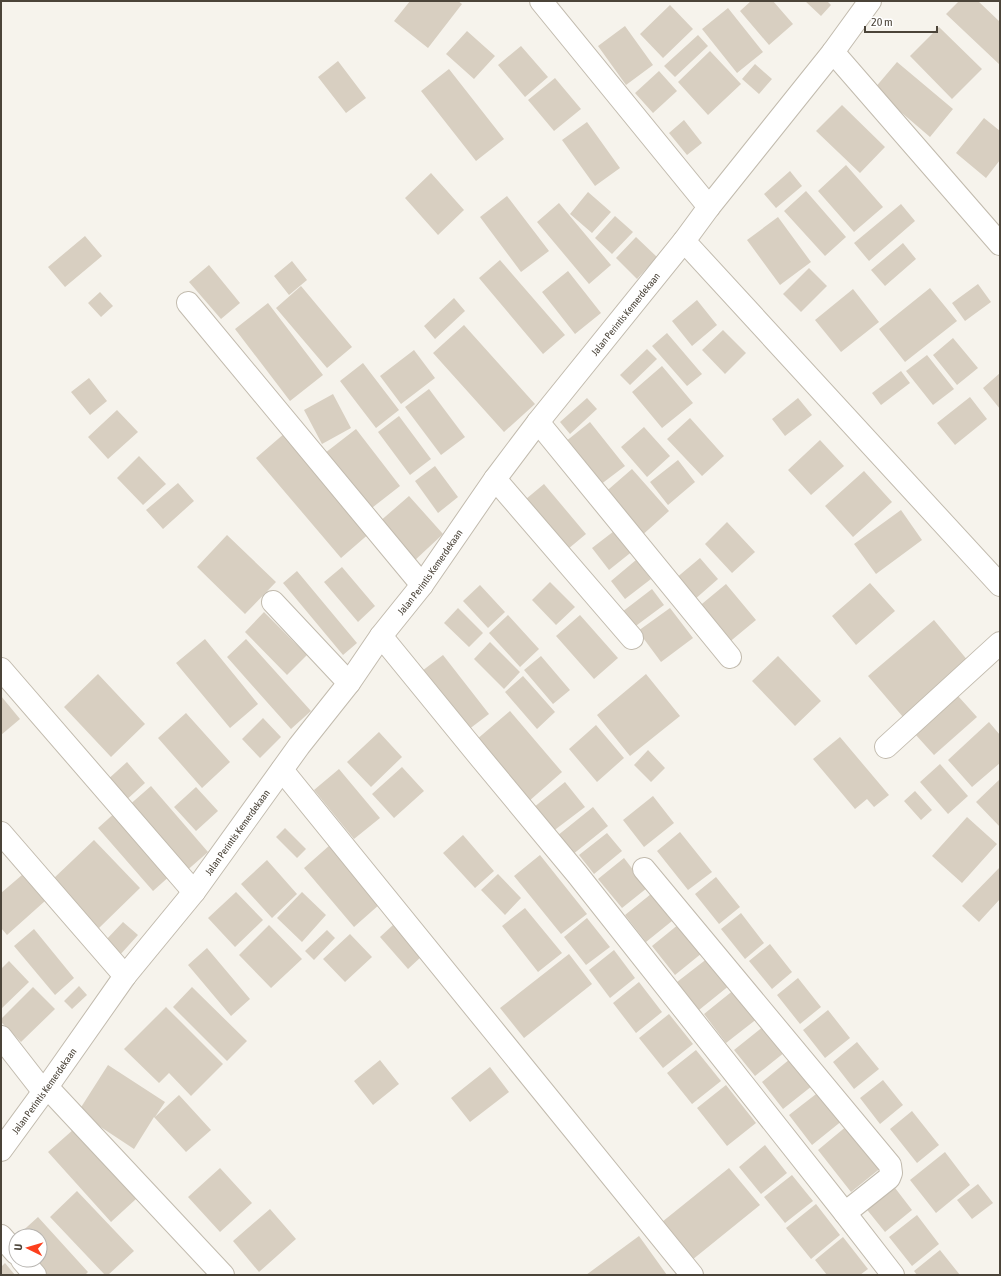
<svg xmlns="http://www.w3.org/2000/svg" width="1001" height="1276" viewBox="0 0 1001 1276" font-family="'Asap Condensed',sans-serif">
<style>
.building{fill:#d8cfc1}
.lines{fill:none;stroke-linecap:round;stroke-linejoin:round}
.minor-casing{stroke:#c2bbae;stroke-width:24}
.minor{stroke:#fff;stroke-width:22}
.labels{text-anchor:middle;stroke-width:3.5;stroke-linejoin:round;paint-order:stroke}
.street-label{font-size:10px;fill:#4b4439;stroke:#fff}
</style>
<rect width="100%" height="100%" fill="#f6f3ec"/>
<path class="building" d="M410 1H458L462 4 428 48 394 21Z
M751 1H773L793 24 769 45 740 11Z
M805 1H827L831 5 821 16Z
M959 1H978L1000 22V65L946 14Z
M670 5 693 29 663 58 640 34Z
M728 8 763 52 737 73 702 29Z
M625 26 653 65 626 85 598 46Z
M939 27 982 69 952 99 910 56Z
M467 31 495 56 474 79 446 54Z
M698 35 708 46 675 77 664 66Z
M521 46 548 77 525 97 498 65Z
M710 51 741 84 708 115 678 82Z
M338 61 366 98 346 113 318 77Z
M897 62 953 109 930 137 874 89Z
M755 64 772 79 759 94 742 79Z
M449 69 504 139 476 161 421 91Z
M659 71 677 91 653 113 635 93Z
M555 78 581 109 554 131 528 100Z
M842 105 885 147 860 173 816 131Z
M984 118 1000 131V160L986 178 956 153Z
M684 120 702 143 687 155 669 133Z
M587 122 620 168 595 186 562 140Z
M846 165 883 207 854 232 818 191Z
M790 171 802 186 776 208 764 194Z
M431 173 464 210 438 235 405 198Z
M806 191 846 237 825 256 784 211Z
M588 192 611 212 592 233 570 214Z
M507 196 549 251 521 272 480 217Z
M559 203 611 265 589 284 537 222Z
M901 204 915 221 869 261 854 243Z
M615 216 633 232 612 254 595 238Z
M778 217 811 262 780 285 747 240Z
M85 236 102 256 65 287 48 267Z
M636 237 657 257 637 279 616 258Z
M903 243 916 259 885 286 871 270Z
M500 260 565 335 543 354 479 278Z
M292 261 307 280 289 295 274 276Z
M209 265 240 303 221 319 189 282Z
M809 268 827 286 801 312 783 294Z
M568 271 601 313 575 334 542 292Z
M978 284 991 302 965 321 952 303Z
M301 286 352 347 327 368 276 308Z
M930 288 957 321 905 362 879 329Z
M853 289 879 322 841 352 815 320Z
M100 292 113 306 101 317 88 303Z
M454 298 465 311 435 339 424 326Z
M697 300 717 325 692 346 672 321Z
M268 303 323 375 290 401 235 329Z
M464 325 535 404 504 432 433 353Z
M723 330 746 353 725 374 702 350Z
M667 333 702 374 687 386 652 346Z
M953 338 978 368 957 385 933 355Z
M647 349 657 359 630 385 620 375Z
M414 350 435 378 401 404 380 376Z
M927 355 954 389 933 405 906 371Z
M363 363 399 410 376 428 340 381Z
M662 366 693 403 662 428 632 392Z
M901 371 910 383 881 405 872 393Z
M1000 373V409L983 388Z
M89 378 107 401 90 415 71 392Z
M429 389 465 437 441 455 405 407Z
M333 394 351 428 322 444 304 410Z
M970 397 987 419 955 445 937 423Z
M587 398 597 409 570 434 560 422Z
M798 398 812 415 785 436 772 419Z
M117 410 138 432 108 459 88 437Z
M399 416 431 459 410 475 378 432Z
M690 418 724 456 702 476 667 439Z
M590 422 625 466 600 485 565 442Z
M644 427 670 456 647 477 621 447Z
M356 429 400 486 368 511 325 453Z
M285 433 371 532 341 558 256 458Z
M820 440 844 466 811 495 788 470Z
M139 456 166 484 143 505 117 478Z
M678 460 695 482 668 505 650 482Z
M435 466 458 497 438 513 415 481Z
M632 469 669 511 639 538 602 495Z
M864 471 892 502 853 537 825 506Z
M178 483 194 501 163 529 146 510Z
M544 484 586 534 568 549 526 499Z
M409 496 443 534 413 562 378 523Z
M901 510 922 540 876 574 854 544Z
M727 522 755 552 732 573 705 544Z
M618 528 634 550 609 570 592 548Z
M227 535 276 582 245 614 197 567Z
M700 558 718 579 694 600 675 579Z
M636 560 651 579 625 599 611 581Z
M342 567 375 606 358 622 324 582Z
M297 571 357 643 343 655 283 583Z
M550 582 575 607 556 625 532 600Z
M870 583 895 611 856 645 832 616Z
M726 584 756 620 727 644 697 608Z
M480 585 505 612 488 628 463 601Z
M652 589 664 605 633 628 622 612Z
M458 608 483 633 469 647 444 623Z
M670 608 693 638 661 662 638 631Z
M264 612 307 655 287 675 245 632Z
M508 615 539 649 520 667 489 633Z
M580 615 618 658 594 679 556 636Z
M934 620 969 662 903 717 868 676Z
M205 639 258 704 230 728 176 663Z
M246 639 311 711 291 729 227 657Z
M490 642 520 672 504 689 474 659Z
M443 655 489 714 468 730 422 671Z
M541 656 570 690 553 704 524 670Z
M778 656 821 701 795 726 752 681Z
M98 674 145 724 111 757 64 707Z
M646 674 680 716 630 756 597 715Z
M523 676 555 712 537 729 505 692Z
M1 696 20 719 1 735Z
M958 696 977 717 934 755 915 734Z
M510 711 562 772 528 802 476 740Z
M186 713 230 762 202 788 158 738Z
M263 718 281 737 260 758 242 739Z
M989 722 1000 735V763L972 787 948 760Z
M596 725 624 758 597 782 569 749Z
M379 732 402 757 371 787 347 762Z
M840 737 889 795 874 807 867 799 855 809 813 759Z
M648 750 665 768 651 782 634 765Z
M127 762 145 783 124 802 105 782Z
M940 764 968 796 948 814 920 782Z
M402 767 424 791 394 818 372 794Z
M339 769 380 818 354 839 314 790Z
M1000 779V827L976 802Z
M565 782 585 807 552 832 533 808Z
M151 786 208 852 184 873 127 807Z
M196 787 218 811 196 831 174 807Z
M915 791 932 810 921 820 904 801Z
M653 796 674 823 644 847 623 820Z
M593 807 608 826 572 855 557 836Z
M117 811 172 874 153 891 98 828Z
M967 817 997 844 962 883 932 856Z
M285 828 306 849 297 858 276 837Z
M680 832 712 872 688 890 657 851Z
M607 833 622 851 594 874 579 855Z
M463 835 494 871 475 888 443 853Z
M94 840 140 888 99 928 53 879Z
M330 845 380 904 354 927 304 868Z
M540 855 587 914 561 934 514 876Z
M624 858 647 888 622 908 598 879Z
M267 860 297 894 272 918 241 884Z
M1000 867V899L979 922 962 906Z
M498 874 521 898 505 915 481 890Z
M22 875 45 901 7 935 1 928V893Z
M716 877 740 907 719 924 695 894Z
M236 892 263 920 235 947 208 918Z
M302 892 326 915 302 942 277 918Z
M651 894 672 921 646 942 625 915Z
M525 908 562 953 538 972 502 926Z
M741 913 764 943 745 959 721 929Z
M587 918 610 947 586 965 564 937Z
M123 922 138 935 119 956 104 942Z
M679 924 702 953 675 975 652 946Z
M269 925 302 959 271 988 239 955Z
M393 925 422 956 408 969 380 937Z
M34 929 74 978 55 995 14 946Z
M327 930 335 938 314 960 305 951Z
M350 934 372 957 345 982 323 959Z
M770 944 792 972 772 989 749 961Z
M207 948 250 999 231 1016 188 965Z
M614 950 635 978 610 998 589 970Z
M569 954 592 984 524 1038 500 1008Z
M708 958 730 985 699 1010 677 982Z
M9 961 29 982 1 1009V969Z
M798 978 821 1007 800 1024 777 995Z
M639 982 662 1012 636 1033 613 1003Z
M79 986 87 995 72 1009 64 1001Z
M33 987 55 1009 21 1042 1 1022V1019Z
M192 987 247 1041 227 1061 173 1007Z
M735 989 758 1018 726 1043 704 1014Z
M166 1007 223 1064 191 1096 169 1073 159 1083 124 1049Z
M828 1010 850 1038 825 1058 803 1030Z
M669 1014 693 1044 663 1068 639 1038Z
M764 1026 785 1052 755 1076 734 1050Z
M857 1042 879 1069 854 1089 833 1062Z
M696 1050 721 1081 692 1104 667 1073Z
M790 1059 812 1086 783 1109 762 1082Z
M380 1060 399 1084 373 1105 354 1081Z
M108 1065 165 1102 155 1117 179 1095 211 1130 186 1152 154 1117 134 1149 78 1112Z
M490 1067 509 1092 470 1122 451 1098Z
M883 1080 903 1105 880 1124 860 1098Z
M726 1085 756 1123 727 1146 697 1108Z
M820 1091 843 1120 812 1145 789 1115Z
M912 1111 939 1145 917 1163 890 1129Z
M848 1125 882 1167 851 1192 818 1150Z
M74 1129 136 1199 111 1222 48 1152Z
M765 1145 787 1173 761 1194 739 1167Z
M945 1152 970 1185 936 1213 910 1180Z
M220 1168 252 1203 220 1232 188 1197Z
M729 1168 760 1205 692 1260 662 1222Z
M792 1175 813 1201 785 1223 764 1197Z
M892 1184 912 1210 885 1232 864 1206Z
M978 1184 993 1203 972 1219 957 1200Z
M77 1191 134 1251 108 1275H105L50 1217Z
M816 1204 840 1235 811 1259 786 1228Z
M270 1209 296 1239 259 1272 233 1241Z
M917 1215 939 1244 912 1266 889 1237Z
M38 1217 88 1272 85 1275H48L35 1260H40V1236H17Z
M639 1236 667 1275H586Z
M843 1237 868 1269 860 1275H827L815 1260Z
M940 1250 960 1275H917L914 1271Z
M5 1263 15 1275H1V1267Z"/>
<g class="lines">
<g class="minor-casing">
<g id="minor">
<path d="M541 1 709 207"/>
<path d="M833 52 1000 244"/>
<path d="M684 241 1000 585"/>
<path d="M188 303 422 585"/>
<path d="M538 422 730 657"/>
<path d="M495 479 632 638"/>
<path d="M273 602 349 683"/>
<path d="M381 636 479 756 577 874 845 1213 893 1275"/>
<path d="M1 669 194 892"/>
<path d="M886 747 1000 643"/>
<path d="M282 770 692 1275"/>
<path d="M1 833 125 976"/>
<path d="M644 869 890 1165 891 1173 889 1178 845 1213"/>
<path d="M1 1037 43 1091"/>
<path d="M47 1087 223 1275"/>
<path id="s1" d="M1 1150 47 1087 125 976 194 892 299 746 349 683 381 636 422 585 495 479 538 422 684 241 709 207 833 52 870 1"/>
<path d="M1 1236 16 1253"/>
<path d="M22 1260 35 1275"/>
</g>
</g>
<use href="#minor" class="minor"/>
</g>
<g class="labels">
<g class="street-label">
<text dy="4" stroke="none"><textPath href="#s1" startOffset="1044">Jalan Perintis Kemerdekaan</textPath></text>
<text dy="4" stroke="none"><textPath href="#s1" startOffset="720">Jalan Perintis Kemerdekaan</textPath></text>
<text dy="4" stroke="none"><textPath href="#s1" startOffset="396">Jalan Perintis Kemerdekaan</textPath></text>
<text dy="4" stroke="none"><textPath href="#s1" startOffset="73">Jalan Perintis Kemerdekaan</textPath></text>
</g>
</g>
<rect width="1001" height="1276" fill="none" stroke="#4b4439" stroke-width="4"/>
<g transform="translate(28 1248) rotate(275)"><circle r="19" fill="#ffffff" stroke="#b7b4b0"/>
<path d="M0-3L7 15L0 10L-7 15Z" fill="#fc3f1d"/>
<text y="-6" font-size="11" font-weight="bold" text-anchor="middle" fill="#4b4439">U</text>
</g>
<path d="M865 26v6h72v-6" fill="none" stroke="#4b4439" stroke-width="2"/>
<text x="871" y="26" font-size="12" fill="#4b4439" stroke="#ffffff" stroke-width="3" paint-order="stroke">20 m</text>
</svg>
